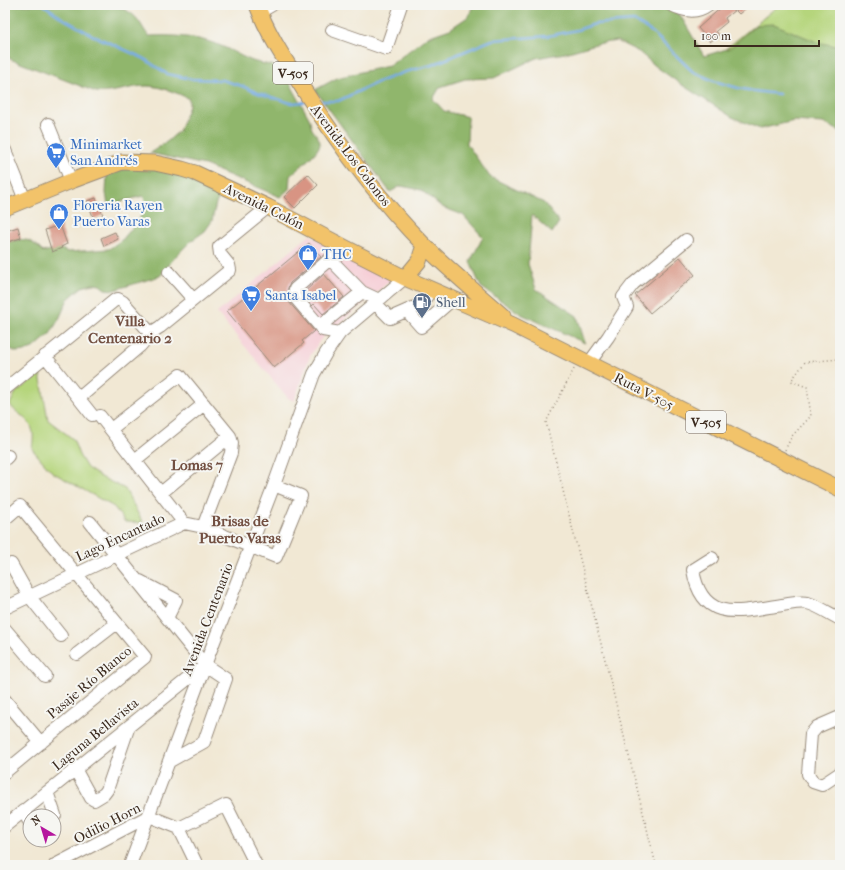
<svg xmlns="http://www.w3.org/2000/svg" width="845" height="870" viewBox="0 0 845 870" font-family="'IM FELL French Canon',serif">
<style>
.built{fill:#f6cfd7}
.green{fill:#b5d57c;stroke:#78804d}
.forest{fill:#90b66c;stroke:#667045}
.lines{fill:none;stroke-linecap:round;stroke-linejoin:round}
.stream{stroke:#77abe4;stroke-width:2.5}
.building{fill:#d89483}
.minor-casing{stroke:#968979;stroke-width:14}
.major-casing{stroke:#968979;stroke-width:17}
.path{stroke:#968979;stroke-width:1.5;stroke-dasharray:1 3;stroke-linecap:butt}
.minor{stroke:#fff;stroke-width:12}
.major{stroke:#f2c36a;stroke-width:15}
.labels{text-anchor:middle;stroke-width:4;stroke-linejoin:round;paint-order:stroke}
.shield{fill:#f6f6f2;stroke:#73675e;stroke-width:1}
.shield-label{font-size:13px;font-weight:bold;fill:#3b2a1e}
.shop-label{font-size:14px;fill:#366cbe;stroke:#f6f6f2;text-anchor:start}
.street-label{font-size:14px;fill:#3b2a1e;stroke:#f6f6f2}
.service-label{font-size:14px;fill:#4e5e75;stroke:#f6f6f2;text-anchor:start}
.neighbourhood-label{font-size:15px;font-weight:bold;fill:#724f41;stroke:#f6f6f2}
</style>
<rect width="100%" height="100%" fill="#f6f6f2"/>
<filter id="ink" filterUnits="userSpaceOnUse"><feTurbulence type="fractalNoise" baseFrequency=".025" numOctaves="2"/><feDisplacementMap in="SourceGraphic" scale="8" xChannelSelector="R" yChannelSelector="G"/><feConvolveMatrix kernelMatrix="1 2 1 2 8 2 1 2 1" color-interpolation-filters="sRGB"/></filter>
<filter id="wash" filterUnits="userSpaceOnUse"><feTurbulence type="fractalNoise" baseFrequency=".012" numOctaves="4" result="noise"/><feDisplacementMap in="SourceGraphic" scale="16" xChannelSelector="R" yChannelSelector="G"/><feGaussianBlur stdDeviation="0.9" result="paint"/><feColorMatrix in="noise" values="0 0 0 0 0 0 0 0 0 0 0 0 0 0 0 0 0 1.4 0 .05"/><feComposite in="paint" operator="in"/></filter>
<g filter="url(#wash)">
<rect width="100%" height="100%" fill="#f1e8d4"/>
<path class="built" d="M310 235 391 280 321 339 310 356 294 401 288 398 217 313Z"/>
<path class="green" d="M779 5H840V69L717 56Z
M40 374 48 420 73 439 79 455 87 468 101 477 125 489 143 523 125 522 114 507 52 472 32 449C34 433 35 427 21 415 16 411 13 410 10 404L16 392Z"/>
<path class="forest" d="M5 5H112C122 8 131 11 138 20 142 25 144 31 149 36 172 35 195 36 216 44 228 48 238 55 250 60 261 65 275 63 284 72L310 120C310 123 311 126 312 129 315 134 320 138 320 143 320 152 297 169 290 176L289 189 280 197 205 165 150 153 168 141 179 131 189 106V99C179 93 159 86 147 86 130 86 114 94 96 92L10 59 5 53Z
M473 5H662L680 15 704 56 730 48 756 25 774 24 817 42 840 47V131L823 123 794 121 760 129 732 117 682 85 658 68 639 52 617 41 596 44 565 53 536 58 494 78 465 79 440 87 433 99 444 111 468 117 467 144 490 177 544 203 559 222 552 233 532 215 528 264 536 289 577 316 585 343 521 314 481 287 470 262 483 237 463 215 442 207 421 190 401 186 390 192 315 90 337 78 365 71 389 66 427 37 450 29 469 16Z
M135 160 224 191 216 203 212 221 205 231 191 241 175 257 160 276 114 290 105 289 100 285 93 284 82 287 68 299 59 319 50 334 35 347 25 351 16 352 9 348 5 338V243C24 237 29 238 43 252L59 248 68 252 109 249 123 239 140 218 147 204 143 196 108 205 106 193 107 174Z"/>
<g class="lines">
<path class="stream" d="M44 5 62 18 92 35 143 58 167 74 192 79 222 80 242 86 258 93 291 103 305 102
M322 101H338L378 82 405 72 432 65 492 40 548 36 577 30 595 24 634 21 652 32 693 72 714 81 738 88 753 91 779 94"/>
</g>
<g id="blocks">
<path class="building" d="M724 5H741L745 9 739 14 735 10 725 18 727 22 716 31 719 35 710 42 698 28Z
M308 174 318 185 295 208 284 197Z
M96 198 103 215 94 219 87 201Z
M60 225 67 244 61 247 62 248 52 252 45 230Z
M18 227 21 238 5 243V231Z
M115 232 118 239 104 246 101 238Z
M309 243 321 257 290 283 288 288 287 295 288 301 314 331 302 341 304 343 274 368 227 311Z
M680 257 695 275 650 313 635 295Z
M324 274 344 297 323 314 314 304 312 306 302 294Z"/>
</g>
</g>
<g filter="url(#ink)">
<use href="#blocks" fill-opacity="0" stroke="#968979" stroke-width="1"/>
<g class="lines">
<g class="minor-casing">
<path id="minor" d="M671 5C684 11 696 14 708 5
M260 12 272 5
M332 30 386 49 401 5
M48 124 71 181
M5 150 25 200
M330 259 362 292 379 300
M169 272 193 299
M375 303 390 318 422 304 431 289
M407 311 421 327 453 299
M320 326 362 292
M340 333 323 330 294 296 295 289 344 247
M45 356 92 415
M589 363 608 337 627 307 623 297 633 284 686 240
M5 389 115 300 118 299 123 302 147 329 152 332
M79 398 140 346 152 332 160 327 230 270 229 265 220 254 219 247 268 207
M100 416 184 523
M111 429 180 375 230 436 232 443 231 453 203 527
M5 459 8 456
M135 460 204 404
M161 493 230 436
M5 519 20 506 145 657 5 772
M90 522 205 665 226 679 204 742 170 761
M712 558 693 570C702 625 742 611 782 605 790 604 800 601 807 603 817 605 830 614 840 619
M11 564 29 596 61 636
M140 581 176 600 167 618
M5 608 184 523 203 527 276 557 301 496 274 485
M5 629 45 676
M77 654 117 623
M5 700 41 743
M840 717 817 727 811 734 808 774 813 782 822 785 840 773
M75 769 91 798 94 800 104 794 107 790 129 726
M47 792 55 815 53 816
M23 811 30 823
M5 826 205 665
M179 828 226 805 256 865
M55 865 149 816 179 828 197 865
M130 865 205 665 274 485 314 374 326 353 340 333 405 278"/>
</g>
<g class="major-casing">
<path id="major" d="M257 5C268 35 287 63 304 90 339 145 378 199 424 245 449 270 477 293 503 316
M5 208 71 181 122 162 155 163 182 169 195 173 268 207 344 247 405 278 513 325 840 489
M405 278 419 261 424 245"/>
</g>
<path class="path" d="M574 369 546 422 656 865
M785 450 792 436 811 416 807 387 791 381 805 362 840 359"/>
<use href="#minor" class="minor"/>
<use href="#major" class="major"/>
</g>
</g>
<defs>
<g id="supermarket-pin" transform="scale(1)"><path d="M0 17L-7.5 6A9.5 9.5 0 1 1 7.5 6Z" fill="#3f7fe0" stroke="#f6f6f2"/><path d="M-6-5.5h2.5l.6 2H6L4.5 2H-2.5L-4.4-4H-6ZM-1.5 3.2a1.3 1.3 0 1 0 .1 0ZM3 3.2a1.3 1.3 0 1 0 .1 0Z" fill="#fff"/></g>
<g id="shop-pin" transform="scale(1)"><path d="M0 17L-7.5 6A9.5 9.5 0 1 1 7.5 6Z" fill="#3f7fe0" stroke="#f6f6f2"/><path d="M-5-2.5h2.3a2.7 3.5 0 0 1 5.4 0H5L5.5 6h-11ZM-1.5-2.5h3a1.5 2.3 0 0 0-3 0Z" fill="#fff"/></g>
<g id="fuel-pin" transform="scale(1)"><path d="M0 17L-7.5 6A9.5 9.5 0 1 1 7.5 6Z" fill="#5c6f8a" stroke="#f6f6f2"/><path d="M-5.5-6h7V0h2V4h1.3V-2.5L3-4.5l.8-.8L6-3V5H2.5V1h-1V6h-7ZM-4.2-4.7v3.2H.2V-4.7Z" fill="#fff"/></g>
</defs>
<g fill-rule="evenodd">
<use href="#supermarket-pin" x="56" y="152"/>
<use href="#shop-pin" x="59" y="213"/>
<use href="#shop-pin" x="308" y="254"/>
<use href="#supermarket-pin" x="251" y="295"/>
<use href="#fuel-pin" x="422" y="302"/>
</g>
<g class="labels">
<g class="shield">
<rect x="273" y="62" width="40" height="22" rx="3"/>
<rect x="686" y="411" width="40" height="22" rx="3"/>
</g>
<g class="shield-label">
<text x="293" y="78">V-505</text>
<text x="706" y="427">V-505</text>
</g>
<g class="shop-label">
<text x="70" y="149">Minimarket<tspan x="70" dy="16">San Andrés</tspan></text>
<text x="73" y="210">Floreria Rayen<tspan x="73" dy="16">Puerto Varas</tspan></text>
<text x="322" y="259">THC</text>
<text x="265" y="300">Santa Isabel</text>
</g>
<g class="street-label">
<text transform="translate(351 155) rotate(53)" y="5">Avenida Los Colonos</text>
<text transform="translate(264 206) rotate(26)" y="5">Avenida Colón</text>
<text transform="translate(644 391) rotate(27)" y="5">Ruta V-505</text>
<text transform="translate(120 537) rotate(-25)" y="5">Lago Encantado</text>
<text transform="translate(207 619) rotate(-69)" y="5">Avenida Centenario</text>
<text transform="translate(89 682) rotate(-40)" y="5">Pasaje Río Blanco</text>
<text transform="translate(95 734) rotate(-39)" y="5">Laguna Bellavista</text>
<text transform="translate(107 823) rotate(-27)" y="5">Odilio Horn</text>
</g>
<g class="service-label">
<text x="436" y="307">Shell</text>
</g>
<g class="neighbourhood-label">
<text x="130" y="326">Villa<tspan x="130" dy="17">Centenario 2</tspan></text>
<text x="197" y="470">Lomas 7</text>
<text x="240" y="526">Brisas de<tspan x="240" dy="17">Puerto Varas</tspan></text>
</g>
</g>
<rect width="845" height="870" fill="none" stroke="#f6f6f2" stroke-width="20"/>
<g transform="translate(42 828) rotate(322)"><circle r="19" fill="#f6f6f2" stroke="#aba49d"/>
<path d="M0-3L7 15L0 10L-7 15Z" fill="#b5179e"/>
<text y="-6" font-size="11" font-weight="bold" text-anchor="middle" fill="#3b2a1e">N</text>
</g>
<path d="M695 40v6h124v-6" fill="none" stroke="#3b2a1e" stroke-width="2"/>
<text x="701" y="40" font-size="12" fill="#3b2a1e" stroke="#f6f6f2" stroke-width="3" paint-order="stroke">100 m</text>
</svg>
